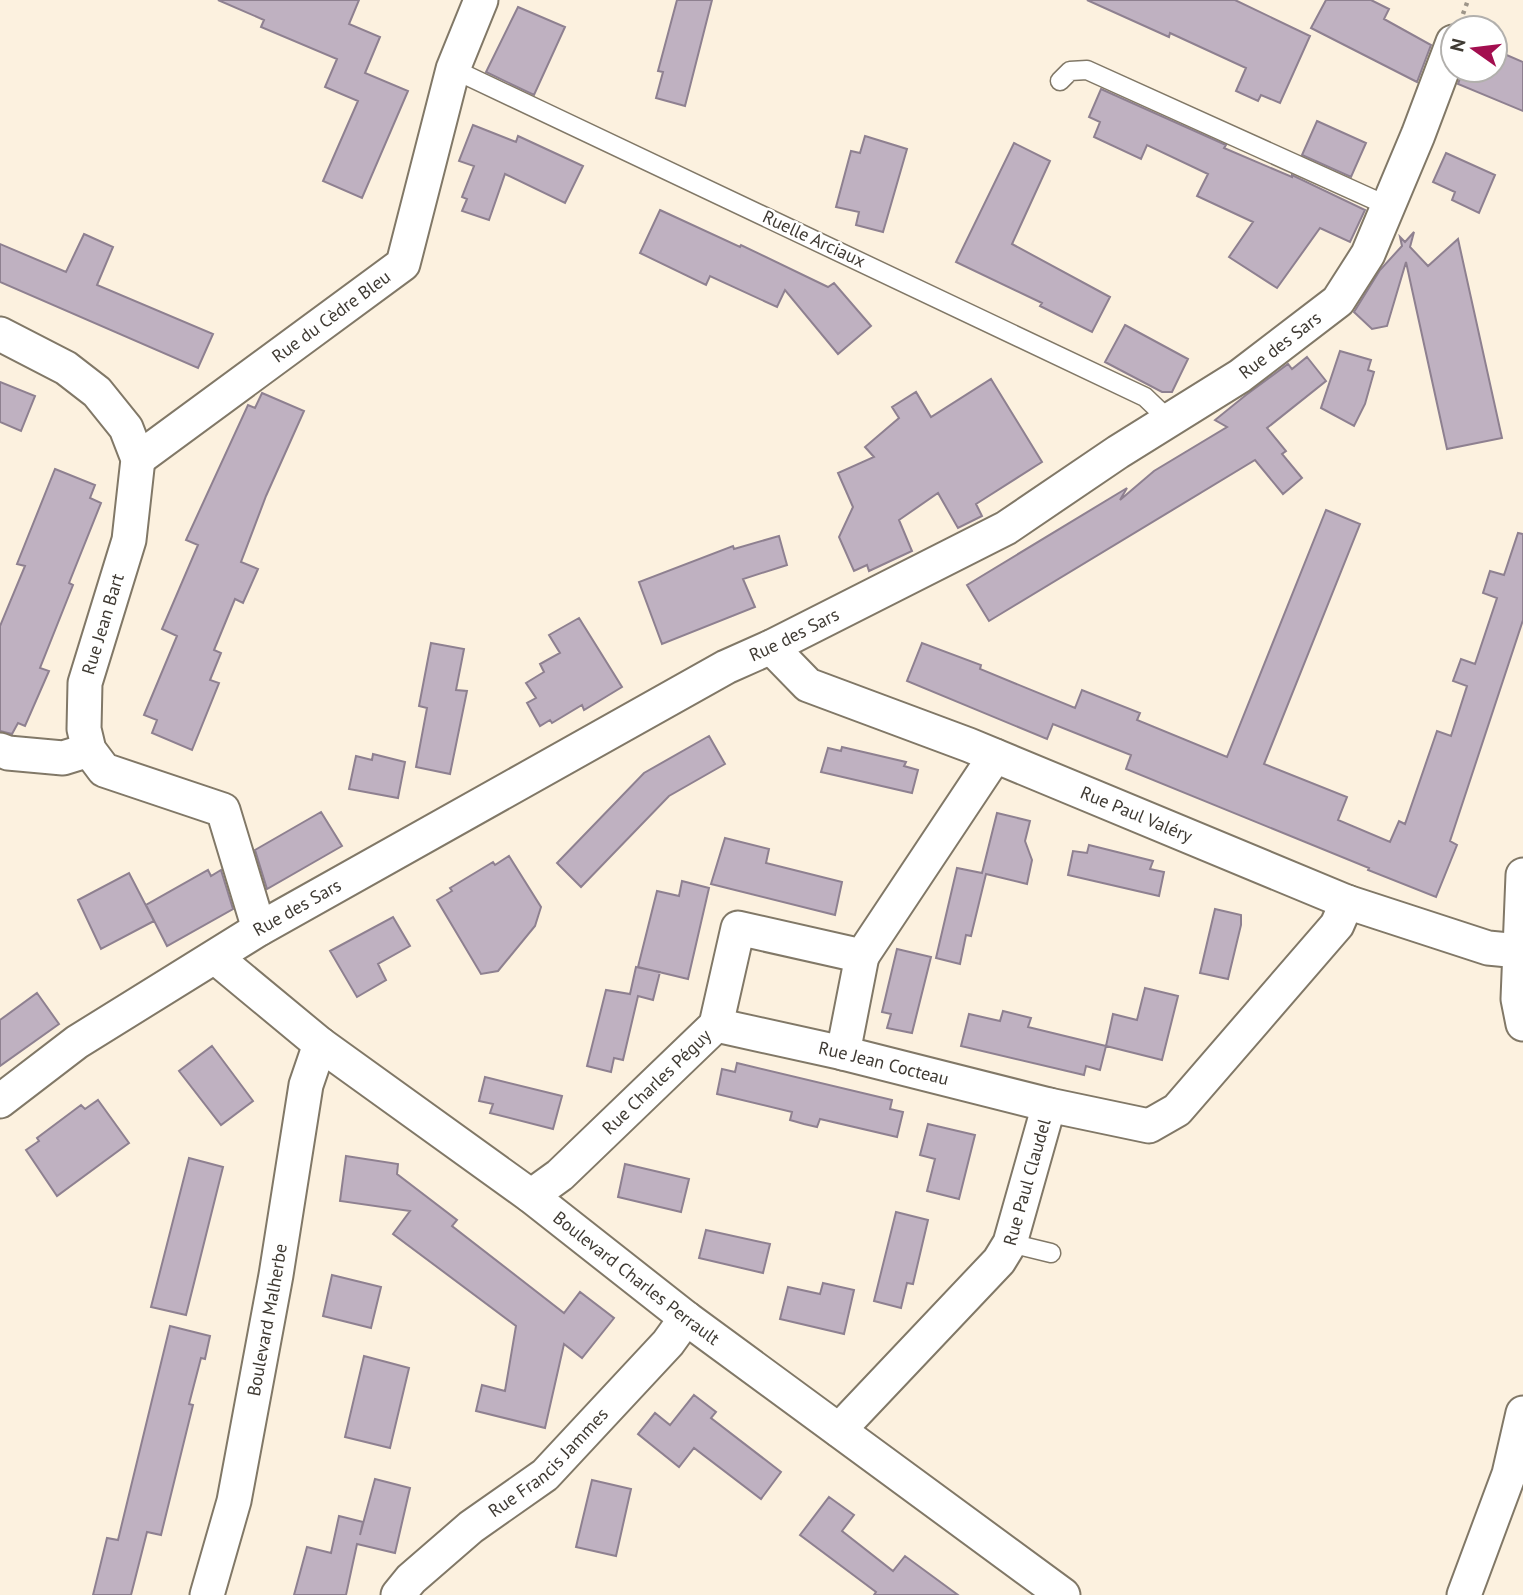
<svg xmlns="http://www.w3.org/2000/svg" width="1523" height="1595" viewBox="0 0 1523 1595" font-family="'PT Sans',sans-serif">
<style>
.building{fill:#bfb1c1;stroke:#8e8090;stroke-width:2}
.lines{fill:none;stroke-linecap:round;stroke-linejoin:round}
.lane-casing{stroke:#817867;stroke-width:21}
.street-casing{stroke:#817867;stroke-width:37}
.path{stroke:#9d9589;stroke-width:4.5;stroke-dasharray:3.5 5;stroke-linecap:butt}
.lane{stroke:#fff;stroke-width:18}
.street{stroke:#fff;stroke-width:33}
.labels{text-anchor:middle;stroke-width:5;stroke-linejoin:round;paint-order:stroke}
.street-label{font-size:18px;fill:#3f3a33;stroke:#fff}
</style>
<rect width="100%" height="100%" fill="#fcf1df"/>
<path class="building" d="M218 0H359L349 24 380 37 365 73 408 91 362 198 323 181 358 101 325 87 337 59 261 27 264 20Z
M677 0H712L685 106 656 98 663 72 658 71Z
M1087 0H1235L1310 36 1280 103 1261 95 1258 101 1236 91 1246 68 1170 33 1169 37Z
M1326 0H1371L1389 9 1384 19 1431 45 1417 82 1311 28Z
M518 7 565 27 534 95 486 72Z
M1495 50 1523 62V111L1458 84 1463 70H1495Z
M1101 89 1226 145 1224 148 1292 177V175L1365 210 1350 242 1320 228 1277 288 1229 257 1253 222 1197 196 1208 174 1147 145 1141 159 1094 137 1100 122 1089 117Z
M1317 121 1366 143 1351 177 1302 155Z
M473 125 516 142 518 136 583 166 565 203 505 174 489 220 462 211 467 199 462 197 474 166 459 161Z
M865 136 907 149 883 232 856 225 859 212 836 207 851 151 860 153Z
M1014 143 1050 161 1012 244 1110 297 1092 332 1040 306 1042 303 956 262Z
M1446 153 1495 175 1479 213 1452 200 1455 192 1433 182Z
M660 210 740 247 741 245 828 287 834 283 871 326 838 354 785 290 777 307 710 276 706 285 640 253Z
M1414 232 1410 247 1428 266 1458 239 1502 438 1447 449 1406 262 1387 326 1372 329 1354 312 1380 270 1402 246 1400 237 1405 242Z
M84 234 113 247 97 285 213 334 198 368 0 282V244L66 272Z
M1125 325 1188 359 1172 392H1162L1105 362Z
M1340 351 1371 360 1368 370 1374 372 1365 404 1354 426 1321 408Z
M1307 357 1326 381 1267 428 1286 451 1282 454 1302 478 1283 494 1255 460 989 621 967 585 1127 488 1120 500 1154 471 1227 427 1215 420 1246 395 1288 364 1292 369Z
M991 379 1042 462 976 504 982 516 958 528 938 493 899 520 912 551 869 571 867 565 854 571 839 537 853 507 838 473 874 457 865 447 899 418 892 407 916 392 931 417Z
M0 382 35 396 21 431 0 422Z
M262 393 304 411 266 496 241 562 258 569 243 603 235 599 214 650 221 653 210 680 219 683 192 750 152 733 157 720 144 715 177 636 162 629 198 545 186 540 248 405 255 408Z
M55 469 95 485 90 498 101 503 69 583 73 585 40 668 49 671 25 726 18 723 12 734 0 731V626L25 566 17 564Z
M1326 510 1360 524 1264 764 1347 797 1338 820 1390 842 1399 821 1405 824 1437 731 1451 736 1467 686 1453 681 1461 659 1475 664 1497 598 1483 593 1490 571 1504 575 1518 533 1523 534V620L1450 841 1457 845 1436 897 1368 870 1369 868 1126 769 1131 755 1108 746 1053 724 1047 739 907 681 922 643 981 665 980 669 1075 708 1082 690 1140 713 1137 720 1227 757Z
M779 536 787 565 743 579 755 607 662 644 639 582 733 546 734 549Z
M579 618 622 687 584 710 582 705 552 723 550 720 540 726 527 703 536 698 526 683 544 672 540 664 560 653 549 635Z
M431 643 464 649 456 690 467 691 450 774 416 767 427 708 419 706Z
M709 736 725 764 669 796 581 887 557 863 644 773Z
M842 747 906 762 904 766 918 770 912 793 821 772 828 748 841 751Z
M373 754 405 762 398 798 349 789 356 756 372 760Z
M321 812 342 846 267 889 255 850Z
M997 813 1030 821 1025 841 1032 860 1027 884 986 874 971 936 966 935 960 964 936 958 957 868 982 873Z
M725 838 769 849 766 863 842 882 835 915 711 884Z
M1089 845 1153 861 1150 869 1164 872 1159 896 1068 875 1073 851 1087 853Z
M509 856 541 907 535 926 498 971 481 974 437 900 452 891 450 888 493 862 495 865Z
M208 870 211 876 221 870 233 909 167 946 146 905Z
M129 873 154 921 101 949 78 900Z
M682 881 709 888 688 979 638 967 657 891 679 896Z
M1215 909 1241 915V925L1228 979 1200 973Z
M393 917 410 946 378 964 386 980 357 997 330 951Z
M897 949 931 957 912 1033 887 1028 891 1014 882 1012Z
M636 967 660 972 653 1000 638 996 623 1060 614 1058 611 1072 587 1066 606 990 630 994Z
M1145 988 1178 996 1162 1060 1106 1046 1113 1014 1137 1020Z
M37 993 59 1024 0 1066V1020Z
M1003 1011 1031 1018 1028 1027 1106 1046 1100 1070 1086 1066 1084 1075 961 1046 969 1014 1000 1021Z
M212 1046 253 1101 221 1125 179 1071Z
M737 1063 892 1100 890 1109 903 1112 897 1137 820 1119 817 1127 804 1124 790 1120 792 1112 717 1094 722 1069 735 1072Z
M485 1077 562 1096 553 1129 490 1113 493 1104 479 1101Z
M98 1100 129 1143 57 1196 26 1150 39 1141 37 1138 81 1105 85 1109Z
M928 1124 975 1135 959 1199 927 1191 935 1159 920 1155Z
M346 1156 398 1164 397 1174 457 1220 452 1226 564 1313 580 1292 614 1318 582 1358 564 1344 545 1428 476 1411 482 1385 505 1391 516 1326 393 1234 410 1211 340 1201Z
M189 1158 223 1167 186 1315 151 1307Z
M625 1164 689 1179 681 1212 618 1197Z
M896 1212 928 1220 913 1284 907 1283 901 1308 874 1301Z
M706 1230 770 1244 763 1273 699 1258Z
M332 1275 381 1287 371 1328 323 1316Z
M823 1283 854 1290 844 1334 780 1319 788 1287 820 1294Z
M170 1326 210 1336 205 1359 201 1358 189 1404 193 1405 161 1535 147 1532 131 1595H93L107 1538 118 1540Z
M364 1356 409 1368 390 1448 345 1437Z
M694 1395 716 1412 711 1418 781 1472 761 1499 694 1448 679 1467 638 1434 655 1413 670 1425Z
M375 1479 410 1488 395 1553 357 1544 346 1595H294L307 1547 331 1553 339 1516 363 1522 360 1535Z
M592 1480 631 1489 616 1556 576 1547Z
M829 1497 854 1515 842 1531 893 1571 905 1556 958 1595H874L876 1592 800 1535Z"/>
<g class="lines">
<g class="lane-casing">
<path id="lane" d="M453 69 1145 397 1169 420
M1060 81 1070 71 1087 70 1388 206
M1010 1243 1051 1253"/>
</g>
<g class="street-casing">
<g id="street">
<path d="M0 334 66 368 97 392 126 428 138 459 129 540 85 683 84 729 89 750 104 770 223 810 259 929"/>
<path id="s1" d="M138 459 403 264 453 69 481 0"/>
<path id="s2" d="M771 647 808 685 969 745 1347 902 1488 948 1519 951"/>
<path d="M0 750 8 753 63 758 89 750"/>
<path d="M1523 875 1518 999 1523 1024"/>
<path id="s3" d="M215 957 320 1044 531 1196 686 1318 1063 1595"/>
<path id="s4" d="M716 1025 843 1053 1049 1105"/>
<path d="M843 1053 862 956"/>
<path id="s5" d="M0 1101 77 1042 259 929 726 667 771 647 1006 528 1118 452 1240 376 1338 301 1368 254 1418 135 1453 42"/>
<path id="s6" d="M531 1196 560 1175 716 1025 738 928 862 956 995 756"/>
<path id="s7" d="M839 1430 999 1261 1010 1243 1049 1105 1149 1126 1177 1110 1337 925 1347 902"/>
<path id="s8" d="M207 1595 234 1501 276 1275 306 1085 320 1044"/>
<path id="s9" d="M398 1595 411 1579 471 1527 545 1475 668 1343 686 1318"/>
<path d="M1464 1595 1509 1474 1523 1413"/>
</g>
</g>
<path class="path" d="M1463 14 1468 0"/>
<use href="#lane" class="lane"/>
<use href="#street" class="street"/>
</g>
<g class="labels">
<g class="street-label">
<text transform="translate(814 239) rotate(25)" y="6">Ruelle Arciaux</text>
<text dy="6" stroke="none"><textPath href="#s1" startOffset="240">Rue du Cèdre Bleu</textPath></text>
<text dy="6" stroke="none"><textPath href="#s5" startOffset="1489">Rue des Sars</textPath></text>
<text transform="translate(103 624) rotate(-73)" y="6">Rue Jean Bart</text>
<text dy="6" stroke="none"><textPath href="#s5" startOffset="922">Rue des Sars</textPath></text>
<text dy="6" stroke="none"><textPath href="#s2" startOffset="406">Rue Paul Valéry</textPath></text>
<text dy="6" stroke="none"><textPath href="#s5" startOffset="355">Rue des Sars</textPath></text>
<text dy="6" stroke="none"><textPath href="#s4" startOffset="172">Rue Jean Cocteau</textPath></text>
<text dy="6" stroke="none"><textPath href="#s6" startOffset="170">Rue Charles Péguy</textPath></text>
<text dy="6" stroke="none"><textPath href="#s7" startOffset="317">Rue Paul Claudel</textPath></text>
<text dy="6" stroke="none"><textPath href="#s3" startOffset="530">Boulevard Charles Perrault</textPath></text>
<text dy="6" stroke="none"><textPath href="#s8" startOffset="282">Boulevard Malherbe</textPath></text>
<text dy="6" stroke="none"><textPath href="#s9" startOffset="201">Rue Francis Jammes</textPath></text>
</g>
</g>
<g transform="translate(1474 49) rotate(284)"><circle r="33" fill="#ffffff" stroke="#b2b0ad" stroke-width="2"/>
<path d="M0-5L12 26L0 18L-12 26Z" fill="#a30e4f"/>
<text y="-10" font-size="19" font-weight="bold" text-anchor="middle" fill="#3f3a33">N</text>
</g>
</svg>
